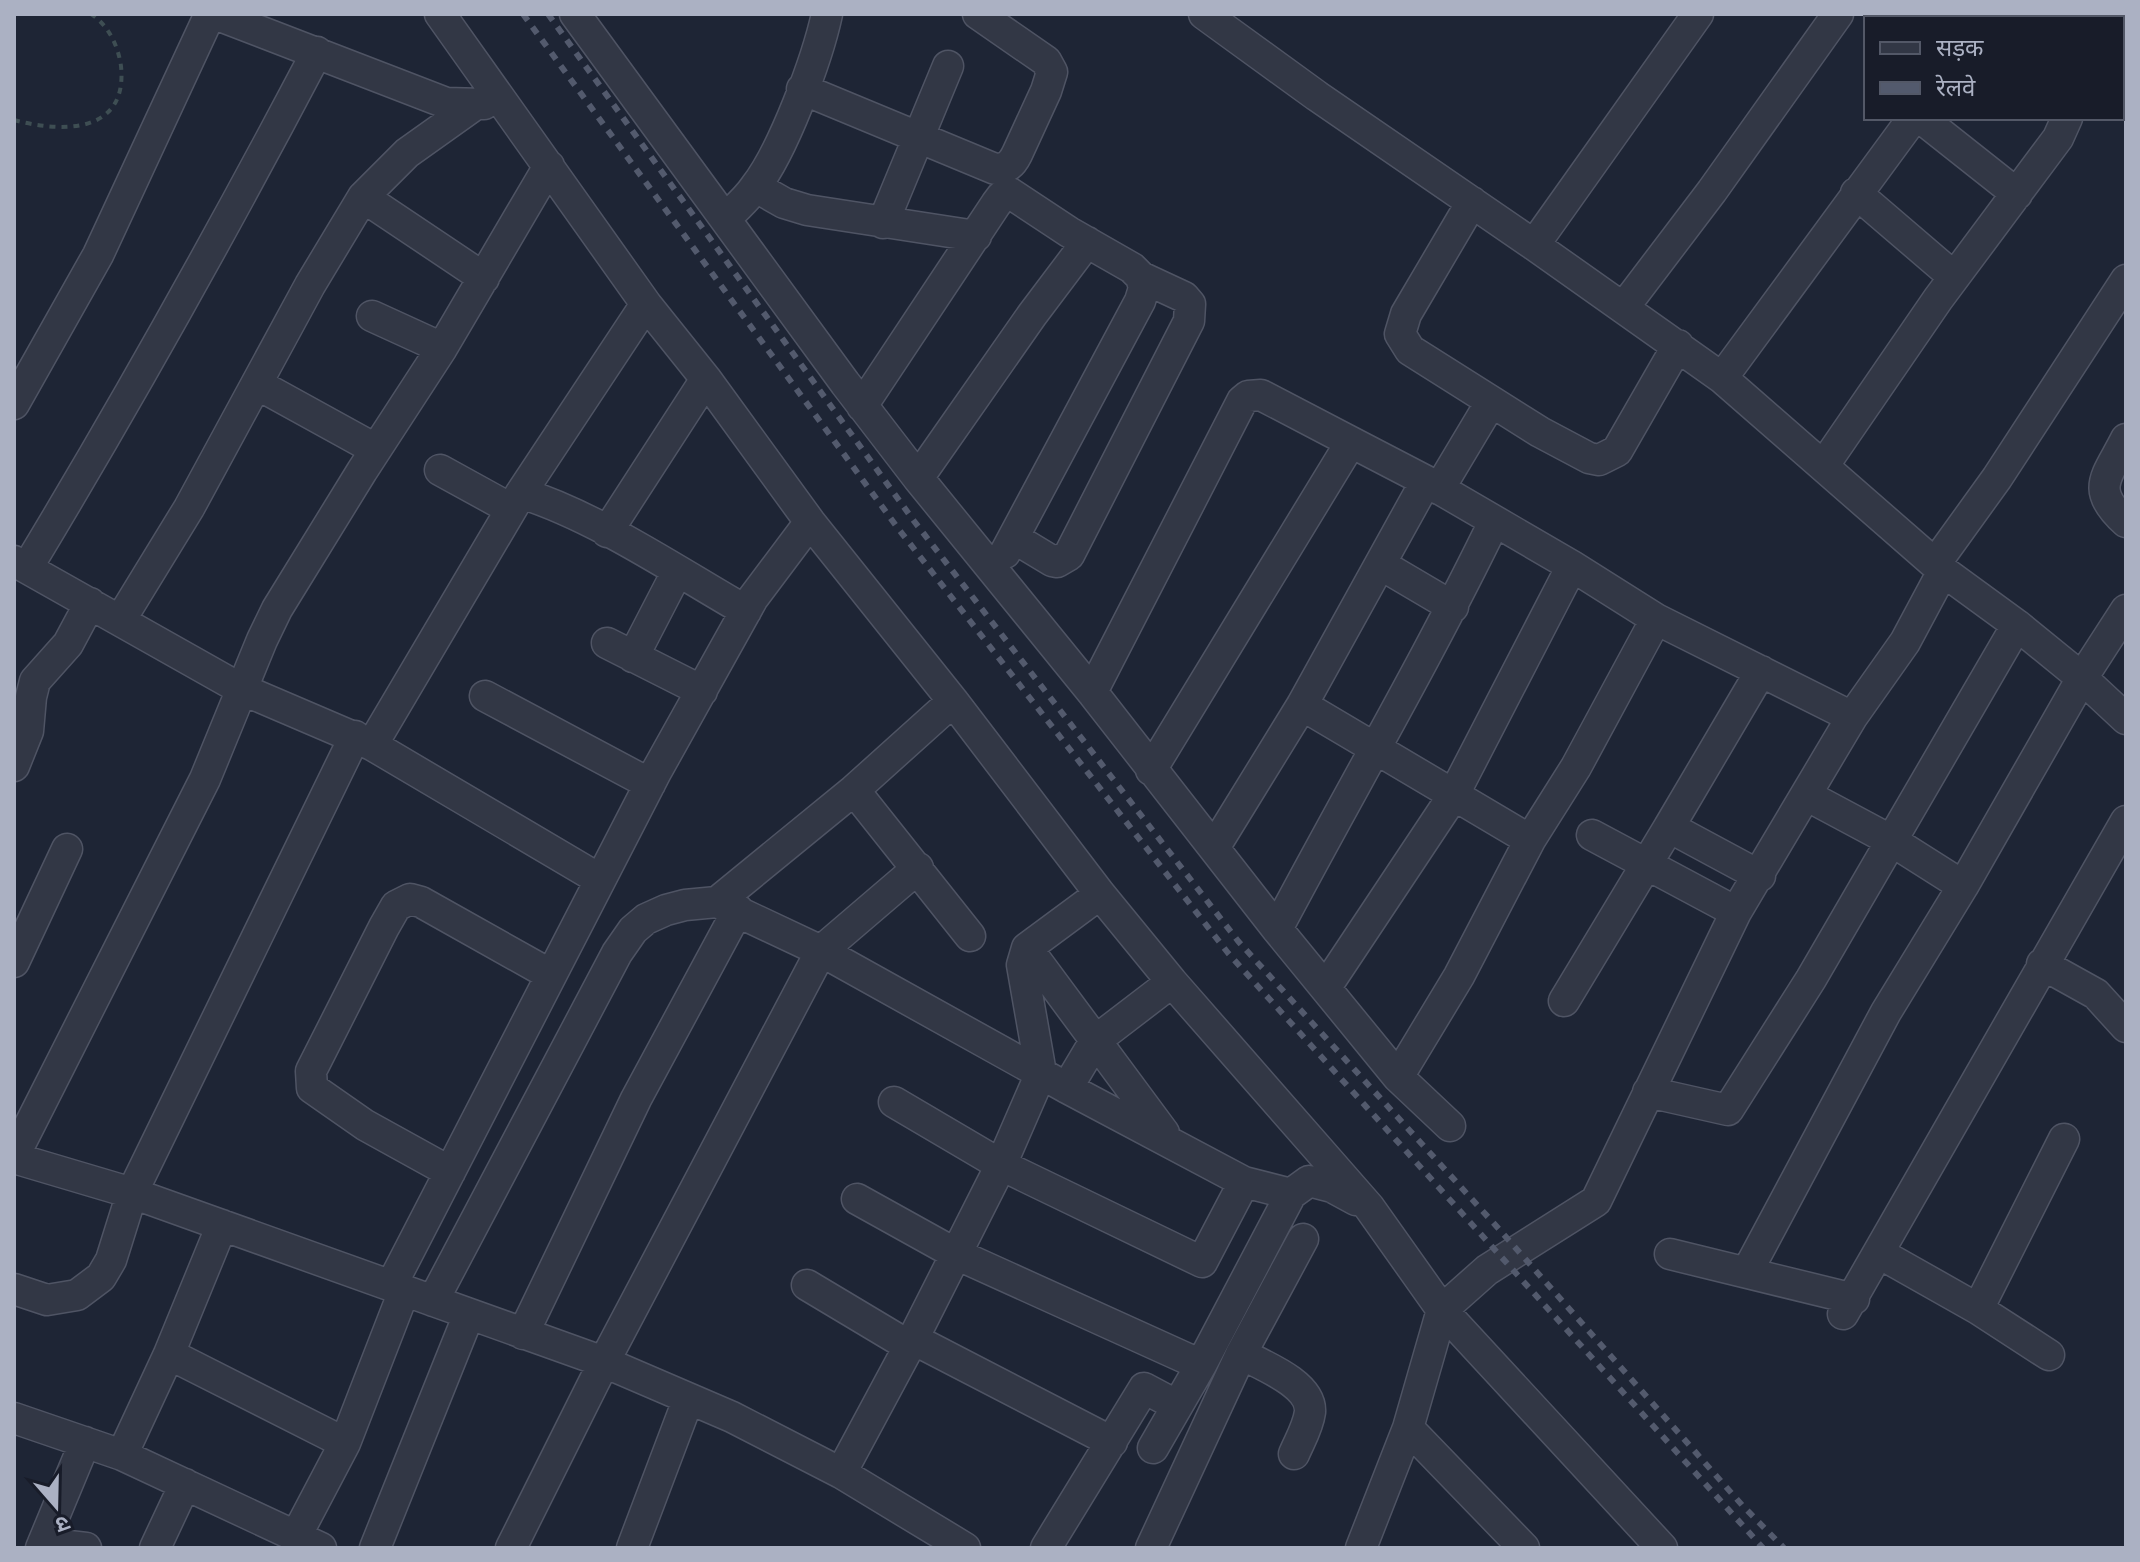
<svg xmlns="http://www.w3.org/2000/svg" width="2140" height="1562" viewBox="0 0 2140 1562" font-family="Roboto,'Noto Sans Devanagari',sans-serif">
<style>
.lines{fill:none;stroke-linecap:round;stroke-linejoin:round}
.minor-casing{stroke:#4f5464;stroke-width:33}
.path{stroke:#3e4e53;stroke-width:4;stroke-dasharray:6 6;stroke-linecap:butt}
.minor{stroke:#323745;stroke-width:30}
.rail{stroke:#535a6d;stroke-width:6;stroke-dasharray:8 8;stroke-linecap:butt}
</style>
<rect width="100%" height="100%" fill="#1e2535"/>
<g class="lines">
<g class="minor-casing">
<path id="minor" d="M215 14 446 103 484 104
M440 14 646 304 706 379 810 522 953 701 1100 894 1172 982 1369 1207 1442 1310 1662 1548
M575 14 845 383 918 478 1092 692 1277 929 1398 1077 1450 1126
M1204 14 1317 96 1534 245 1722 378 1943 571 2017 625 2082 678 2126 719
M1985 18 1988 14
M802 89 995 169C1007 169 1012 164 1017 154L1046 91 1052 72 1046 61 978 14
M1921 118 2017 194
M756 187 784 203 807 210 976 236
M1856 193 1954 277
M363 197 484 278
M1472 202 1406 314 1400 334 1410 350 1540 432 1589 458 1599 460 1617 451 1678 345
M725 219C735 209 747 199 755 187 783 151 817 60 827 14
M883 223 948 66
M1534 245 1698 14
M1624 307 1712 191 1838 14
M372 316 442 348
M1722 378 1913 118
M257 384 375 449
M14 404 98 255 210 14
M862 406 996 204 1002 196 1010 193 1069 232 1132 268 1141 277 1184 297 1190 304 1189 321 1069 555 1057 562 1052 561 1014 538
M2126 439C2107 477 2089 489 2126 522
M1824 465 1938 299 2058 138 2067 118
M440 470 511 509
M918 478 1032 315 1087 242
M1439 489 1491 402
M521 493C597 517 676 571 746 611
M607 532 706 379
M1005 553 1140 301 1144 288 1141 277
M14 561 241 689 372 745 599 879
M1380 564 1453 607
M1935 564 1997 478 2126 280
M27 568C129 399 225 227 317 52
M121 619 189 508 310 285 363 197 407 153 473 106
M607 643 702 691
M633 657 677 572
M1092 692 1242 401 1248 396 1261 395 1351 442
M485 696 650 784
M1302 705 1530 840
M372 745 521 493 646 304
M14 766 28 731 31 697 35 681 68 644 90 603
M1151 770 1351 442 1426 481 1572 566 1656 619 1852 717
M854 790 970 936
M1806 795 1892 841 1963 886
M1669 827 1761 671
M1592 835 1736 912
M1214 848 1302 705 1426 481
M717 902 854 790 953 701
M1277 929C1349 793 1427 660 1494 522
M1027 948 1164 1133
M14 962 67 849
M2042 964 2096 994 2126 1027
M1326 987 1453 796 1572 566
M1564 1001 1669 827 1760 876
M1398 1077 1459 976 1530 840 1576 767 1656 619
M1067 1088 1095 1041 1172 982
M1648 1092 1728 1110 1811 979 2017 625
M894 1102 1001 1165 1202 1262 1244 1182
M14 1156 205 779 262 640 277 609 362 471 442 348 549 166
M14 1158 132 1193 604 1362 732 1417 841 1473 965 1548
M450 1172 365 1125 312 1088 311 1071 384 927 396 906 410 899 421 902 551 975
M857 1199 956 1254 1201 1365
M1879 1253 1978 1309 2049 1355
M1670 1254 1854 1299
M1747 1272 1886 1012 1963 886 2082 678 2126 610
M807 1285 909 1346
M391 1286 656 772 753 598 810 522
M14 1289 47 1300 77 1295 101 1277 111 1260 132 1193 355 736
M433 1301 617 953 633 930 646 919 666 910 685 905 717 902 821 951 1067 1088 1244 1182 1291 1194 1309 1181 1332 1187 1356 1200
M1978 1309 2064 1139
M1843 1314 2126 821
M523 1334 636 1099 738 910
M913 1339 1112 1442
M169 1354 345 1443
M1241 1354C1262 1365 1312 1384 1310 1412 1308 1427 1300 1440 1294 1454
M14 1418 122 1455 321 1548
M1408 1428 1524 1548
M1153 1448 1201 1365 1291 1194
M122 1455 169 1354 222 1225
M841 1473 913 1339 1001 1165 1041 1073 1022 965 1027 948 1100 894
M295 1538 345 1443 404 1291
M43 1543 86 1548
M41 1548 85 1442
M155 1548 185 1484
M375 1548 469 1314
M511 1548 604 1362 821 951 918 868
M632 1548 688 1400
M1046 1548 1144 1388 1176 1405
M1151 1548 1241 1354 1303 1239
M1361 1548 1408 1428 1442 1310 1487 1270 1596 1201 1736 912 1852 717 1905 642 1943 571"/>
</g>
<path class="path" d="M14 120C62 133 128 134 121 66 118 45 108 25 91 14"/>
<use href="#minor" class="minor"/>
<path class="rail" d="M523 14 897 527 1228 953 1763 1548
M548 14 914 521 1238 941 1498 1228 1742 1505 1784 1548"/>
</g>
<rect width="2140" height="1562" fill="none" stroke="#abb1c3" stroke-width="32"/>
<rect x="1864" y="16" width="260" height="104" fill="#181c29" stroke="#535867" stroke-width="2"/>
<rect x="1880" y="42" width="40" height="12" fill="#323745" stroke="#535867" stroke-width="2"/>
<text x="1936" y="56" font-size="24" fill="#abb1c3">सड़क</text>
<rect x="1880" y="82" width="40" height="12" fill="#535a6d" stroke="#535867" stroke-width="2"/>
<text x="1936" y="96" font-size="24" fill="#abb1c3">रेलवे</text>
<g transform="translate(56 1506) rotate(160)" stroke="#181c29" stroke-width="6" paint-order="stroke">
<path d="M0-6L14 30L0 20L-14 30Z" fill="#abb1c3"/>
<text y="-12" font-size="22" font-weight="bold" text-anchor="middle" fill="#abb1c3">उ</text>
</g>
</svg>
